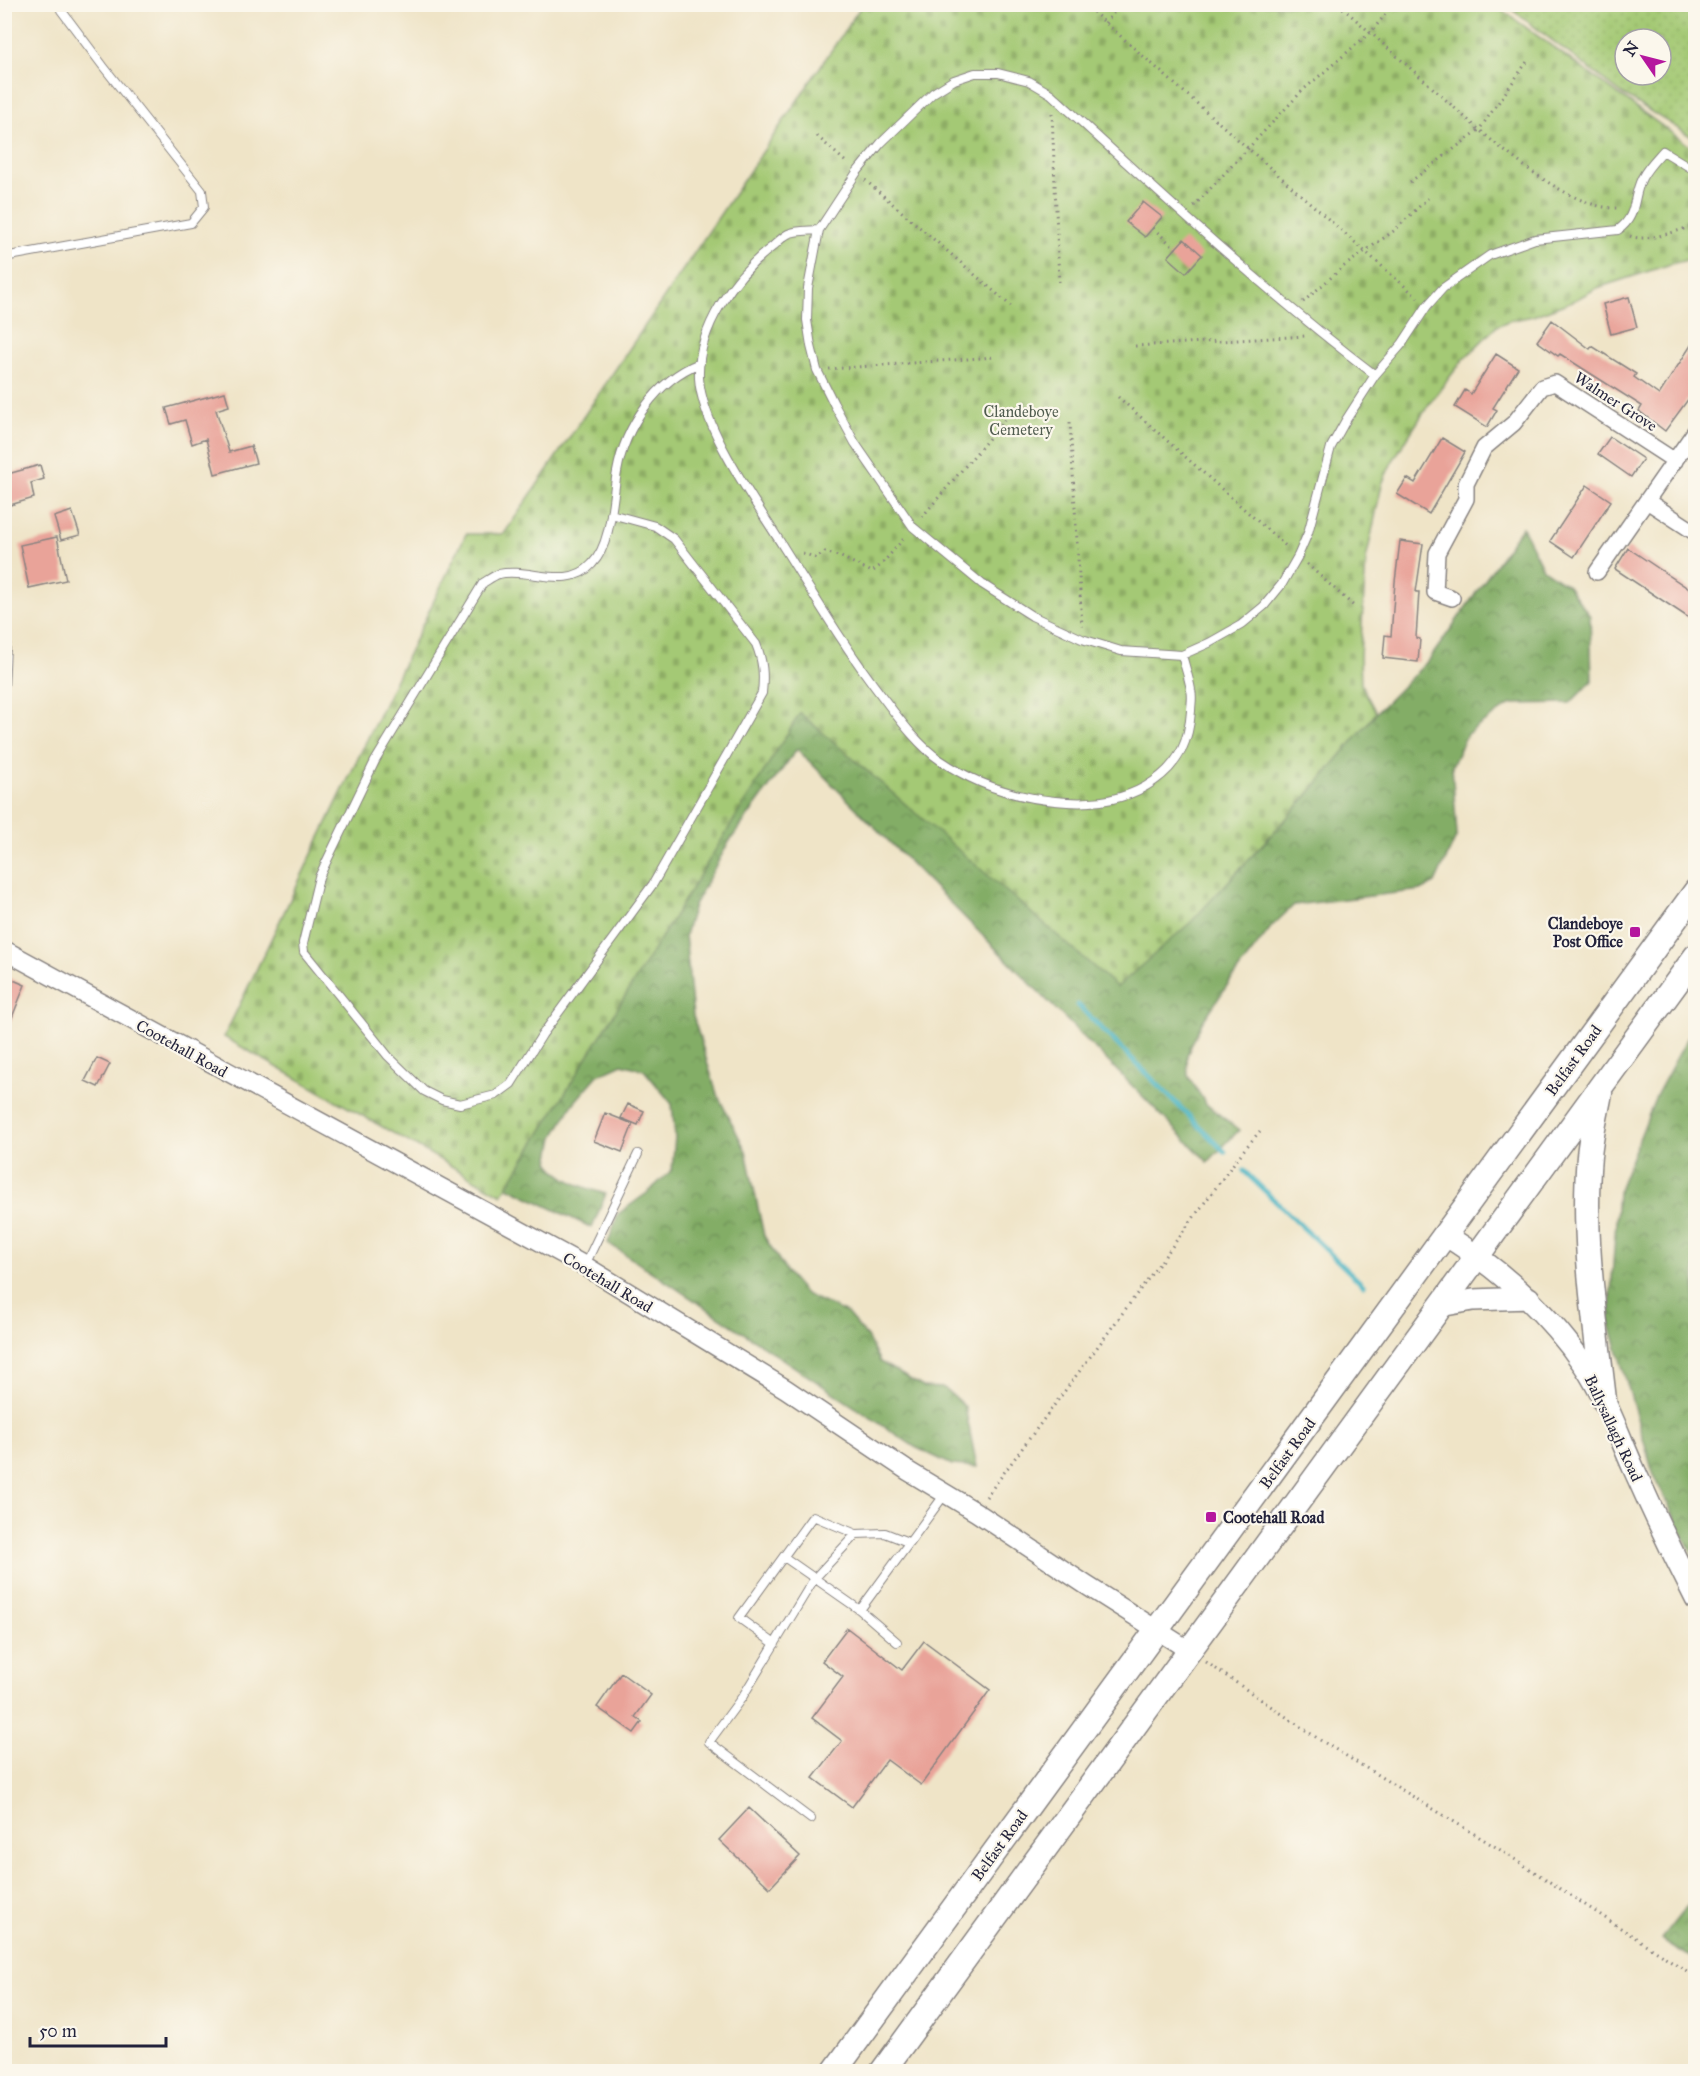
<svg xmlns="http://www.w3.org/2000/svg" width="1700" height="2076" viewBox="0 0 1700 2076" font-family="'IM FELL Great Primer',serif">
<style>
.forest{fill:url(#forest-crowns);stroke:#526850;stroke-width:1.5}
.cemetery{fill:url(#cemetery-stones);stroke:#637658;stroke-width:1.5}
.park{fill:url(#park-dots);stroke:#637658;stroke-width:1.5;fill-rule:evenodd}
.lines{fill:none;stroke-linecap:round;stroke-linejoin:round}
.stream{stroke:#45b2c1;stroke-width:5}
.building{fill:#e9a399}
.service-casing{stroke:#888381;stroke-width:10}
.minor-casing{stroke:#888381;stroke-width:18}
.tertiary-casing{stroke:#888381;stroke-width:21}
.secondary-casing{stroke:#888381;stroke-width:24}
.trunk-casing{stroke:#888381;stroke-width:27}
.path{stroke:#888381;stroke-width:3;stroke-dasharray:1.5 4.5;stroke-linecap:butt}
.service{stroke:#fff;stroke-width:8}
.minor{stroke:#fff;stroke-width:15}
.tertiary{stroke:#fff;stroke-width:18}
.secondary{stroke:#fff;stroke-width:21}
.trunk{stroke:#fff;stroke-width:24}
.poi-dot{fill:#b5179e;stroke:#fbf7ec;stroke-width:2}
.labels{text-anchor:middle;stroke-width:4.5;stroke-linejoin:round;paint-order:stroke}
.street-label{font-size:16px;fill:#22223b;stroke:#fbf7ec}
.park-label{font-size:16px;fill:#505c4f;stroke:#fbf7ec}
.poi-label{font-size:16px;font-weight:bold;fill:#22223b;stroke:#fbf7ec;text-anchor:end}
</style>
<defs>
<pattern id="forest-crowns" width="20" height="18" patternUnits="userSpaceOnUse" patternTransform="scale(1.5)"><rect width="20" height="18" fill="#83ad66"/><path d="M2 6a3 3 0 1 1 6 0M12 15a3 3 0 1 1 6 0" fill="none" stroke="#6b8c55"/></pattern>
<pattern id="cemetery-stones" width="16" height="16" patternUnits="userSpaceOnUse" patternTransform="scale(1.5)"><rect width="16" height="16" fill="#a4c974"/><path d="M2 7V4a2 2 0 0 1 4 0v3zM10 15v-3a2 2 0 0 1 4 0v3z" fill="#8dac65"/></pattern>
<pattern id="park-dots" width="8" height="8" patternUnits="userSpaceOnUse" patternTransform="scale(1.5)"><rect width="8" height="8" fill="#a4c974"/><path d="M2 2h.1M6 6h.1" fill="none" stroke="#8dac65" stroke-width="1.8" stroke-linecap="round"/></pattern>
</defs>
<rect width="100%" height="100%" fill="#fbf7ec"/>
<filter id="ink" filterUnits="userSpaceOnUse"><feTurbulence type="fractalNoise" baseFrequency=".0167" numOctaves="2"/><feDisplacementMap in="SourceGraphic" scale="12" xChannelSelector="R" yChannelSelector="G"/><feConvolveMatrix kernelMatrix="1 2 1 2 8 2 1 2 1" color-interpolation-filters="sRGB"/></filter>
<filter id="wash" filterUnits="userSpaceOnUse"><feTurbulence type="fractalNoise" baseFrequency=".008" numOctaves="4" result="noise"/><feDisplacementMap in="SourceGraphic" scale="24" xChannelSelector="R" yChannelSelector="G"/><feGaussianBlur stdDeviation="1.35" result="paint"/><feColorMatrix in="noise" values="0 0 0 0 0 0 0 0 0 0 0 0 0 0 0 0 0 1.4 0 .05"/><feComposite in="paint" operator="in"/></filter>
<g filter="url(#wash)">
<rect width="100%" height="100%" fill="#efe4c7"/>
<path class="forest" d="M1522 527 1543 569 1568 586 1590 616 1592 681 1570 703 1511 704 1467 734 1452 766 1457 835 1435 883 1422 890 1294 905 1272 926 1230 981 1201 1024 1187 1055 1188 1076 1206 1104 1239 1130 1208 1162 797 749 729 842 694 905 685 935 693 1016 717 1094 746 1151 764 1236 787 1273 805 1294 847 1313 867 1337 880 1362 923 1387 944 1388 965 1407 977 1467 952 1465 915 1447 608 1243 618 1214 647 1193 672 1170 675 1137 672 1104 644 1070 622 1064 598 1075 573 1104 554 1137 549 1162C562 1181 585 1188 606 1194L592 1228 477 1172 797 690 1161 946 1191 921 1242 867 1306 797 1376 713 1429 660Z
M1695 1024 1696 1560H1695L1653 1473 1609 1321 1618 1192 1657 1094Z
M1695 1896V1960L1661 1939Z"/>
<path class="cemetery" d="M862 5H1495L1695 150V258L1671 264 1597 288 1575 300 1533 316 1508 321 1497 326 1462 361 1429 404 1392 462 1382 484 1366 560 1360 656 1361 684 1376 713 1306 797 1191 922 1117 987 800 713 502 1195 224 1037 466 534H504Z"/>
<path class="park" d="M1506 5H1695V139L1622 94ZM1625 39H1661V75H1625Z"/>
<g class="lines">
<path class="stream" d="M1078 1005 1225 1152
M1244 1171 1363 1285"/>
</g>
<g id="blocks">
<path class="building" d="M1143 202 1162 217 1145 237 1126 222Z
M1184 239 1202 255 1186 273 1168 257Z
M1629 297 1637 327 1611 334 1603 304Z
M1552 320 1590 349 1592 346 1636 374 1634 377 1659 395 1695 339V390L1665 431 1639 411 1642 406 1560 354 1558 356 1537 341Z
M1496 354 1518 368 1493 408 1497 410 1487 427 1455 407 1465 390 1471 394Z
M225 392 229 406 216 410 229 452 251 446 256 463 215 474 206 439 192 444 185 420 171 424 166 408Z
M1610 437 1643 459 1631 477 1598 454Z
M1442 438 1465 452 1429 514 1397 494 1407 478 1415 483Z
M40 465 44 479 31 483 34 498 10 505 4 485V475Z
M1587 485 1611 501 1574 557 1550 541Z
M72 511 80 535 61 540 54 517Z
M57 537 66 580 29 588 20 545Z
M1400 541 1423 544 1416 592H1419L1416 638 1420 639 1418 662 1383 658 1385 635 1391 636 1395 582Z
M1628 548 1695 593V622L1615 569Z
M4 976 25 985 5 1035H4Z
M97 1058 110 1064 98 1087 85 1081Z
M628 1104 644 1111 638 1125 621 1118Z
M605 1113 633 1124 622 1152 594 1141Z
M847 1628 902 1670 924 1641 990 1690 921 1785 887 1760 852 1807 813 1778 842 1741 812 1718 843 1677 822 1661Z
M621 1673 651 1695 635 1717 642 1722 634 1733 597 1707Z
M749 1808 800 1856 770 1888 719 1840Z"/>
</g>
</g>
<g filter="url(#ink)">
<use href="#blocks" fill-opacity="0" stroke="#888381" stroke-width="1.5"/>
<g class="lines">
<g class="service-casing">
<path id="service" d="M819 230C810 231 796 230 788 234 782 237 777 243 772 247 734 276 697 328 699 378 702 429 757 504 784 548 816 599 847 651 884 699 900 720 918 745 940 760 975 784 1013 797 1055 801 1090 805 1126 801 1154 781 1180 763 1189 740 1191 711 1191 704 1193 697 1191 690 1189 678 1185 667 1182 655
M4 257 191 223 204 207 202 191 103 66 61 10 62 4
M1375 375C1261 288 1157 191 1051 94L1029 81 998 73H975L954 80 933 93 881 143 857 172 819 230 808 288 807 320 811 346 817 370 834 404 855 443 913 527 982 584 1032 616 1082 639 1121 651 1182 655 1209 643 1241 625 1264 606 1282 584 1298 556 1308 533 1331 447 1346 420 1375 375 1402 344 1427 306 1443 288 1490 255 1535 239 1618 230C1638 216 1632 198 1642 178 1647 168 1655 160 1663 151L1696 171
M611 514 655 526 674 539 756 644C763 661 764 675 762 693L653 884 542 1035 511 1084 496 1095 460 1104 442 1100 424 1091 388 1056 304 952 303 943 319 877 375 761 483 583C488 580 493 576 499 574 528 567 568 591 592 564 612 543 612 500 617 472 625 427 656 380 700 363
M4 593 7 625 4 689
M585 1265 638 1154
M784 1557 860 1610
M897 1642 860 1610 945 1494
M775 1644 739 1618 813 1516 856 1534 885 1533 908 1542
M811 1819 709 1742 743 1696 814 1579 856 1534"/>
</g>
<g class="minor-casing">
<path id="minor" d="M1647 501 1696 533
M1597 572 1696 430
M1452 598 1435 592 1437 553 1466 499V484L1484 448 1514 423 1542 387 1555 383 1675 461"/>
</g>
<g class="tertiary-casing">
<path id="tertiary" d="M4 950 585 1266 786 1389 908 1471 976 1512 1086 1585 1190 1651"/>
</g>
<g class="secondary-casing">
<path id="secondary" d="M1445 1235C1500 1269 1547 1311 1584 1365 1605 1396 1618 1433 1633 1467 1653 1512 1674 1556 1696 1599
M1440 1306 1473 1300 1529 1298"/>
</g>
<g class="trunk-casing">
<path id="trunk" d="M1600 1093C1596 1114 1591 1135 1589 1156 1582 1237 1595 1320 1604 1400
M834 2072 1696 891
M882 2072 1696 956"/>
</g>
<path class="path" d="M1084 4 1418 298
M1338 4C1367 29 1395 55 1424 80 1465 117 1562 212 1619 208
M1105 23 1121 4
M1052 113 1059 282
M817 136 847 163
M865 180 1011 306
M1410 182 1479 130 1529 59
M1194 206 1303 90 1371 32 1394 4
M1153 228 1176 249
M1630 236C1647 243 1679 230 1696 225
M1303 302 1343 267 1395 230 1428 198
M1135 346 1306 336
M829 369 995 357
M1118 397 1288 548
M1070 422 1082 626
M922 517 1018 404
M803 553 816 558 825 552 841 557 872 572 881 565 906 536
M1307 564 1355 607
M986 1497 1243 1151 1260 1131
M1206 1662 1320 1740 1499 1849 1696 1977"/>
<use href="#service" class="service"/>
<use href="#minor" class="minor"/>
<use href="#tertiary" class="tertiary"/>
<use href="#secondary" class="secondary"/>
<use href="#trunk" class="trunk"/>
</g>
</g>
<g class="poi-dot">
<rect x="1629" y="926" width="12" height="12" rx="3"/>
<rect x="1205" y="1511" width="12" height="12" rx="3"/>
</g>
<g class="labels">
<g class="street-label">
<text transform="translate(1616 401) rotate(33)" y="6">Walmer Grove</text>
<text transform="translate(182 1048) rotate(29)" y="6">Cootehall Road</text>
<text transform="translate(1573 1060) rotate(-54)" y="6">Belfast Road</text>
<text transform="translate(608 1282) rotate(31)" y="6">Cootehall Road</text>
<text transform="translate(1614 1428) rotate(65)" y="6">Ballysallagh Road</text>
<text transform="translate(1287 1453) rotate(-54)" y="6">Belfast Road</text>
<text transform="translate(999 1845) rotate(-54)" y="6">Belfast Road</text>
</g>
<g class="park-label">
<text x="1021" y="417">Clandeboye<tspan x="1021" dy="18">Cemetery</tspan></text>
</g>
<g class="poi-label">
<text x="1623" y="929">Clandeboye<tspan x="1623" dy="18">Post Office</tspan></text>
<text x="1223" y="1523" text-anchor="start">Cootehall Road</text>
</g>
</g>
<rect width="1700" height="2076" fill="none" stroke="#fbf7ec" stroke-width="24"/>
<g transform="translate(1643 57) rotate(305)"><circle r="28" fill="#fbf7ec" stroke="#a4a2a5" stroke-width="1.5"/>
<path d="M0-4.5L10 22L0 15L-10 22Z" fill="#b5179e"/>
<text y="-9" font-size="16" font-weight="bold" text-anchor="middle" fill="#22223b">N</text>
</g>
<path d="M30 2037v9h136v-9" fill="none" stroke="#22223b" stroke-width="3"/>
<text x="39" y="2037" font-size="18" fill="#22223b" stroke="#fbf7ec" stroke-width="4.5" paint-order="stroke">50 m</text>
</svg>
